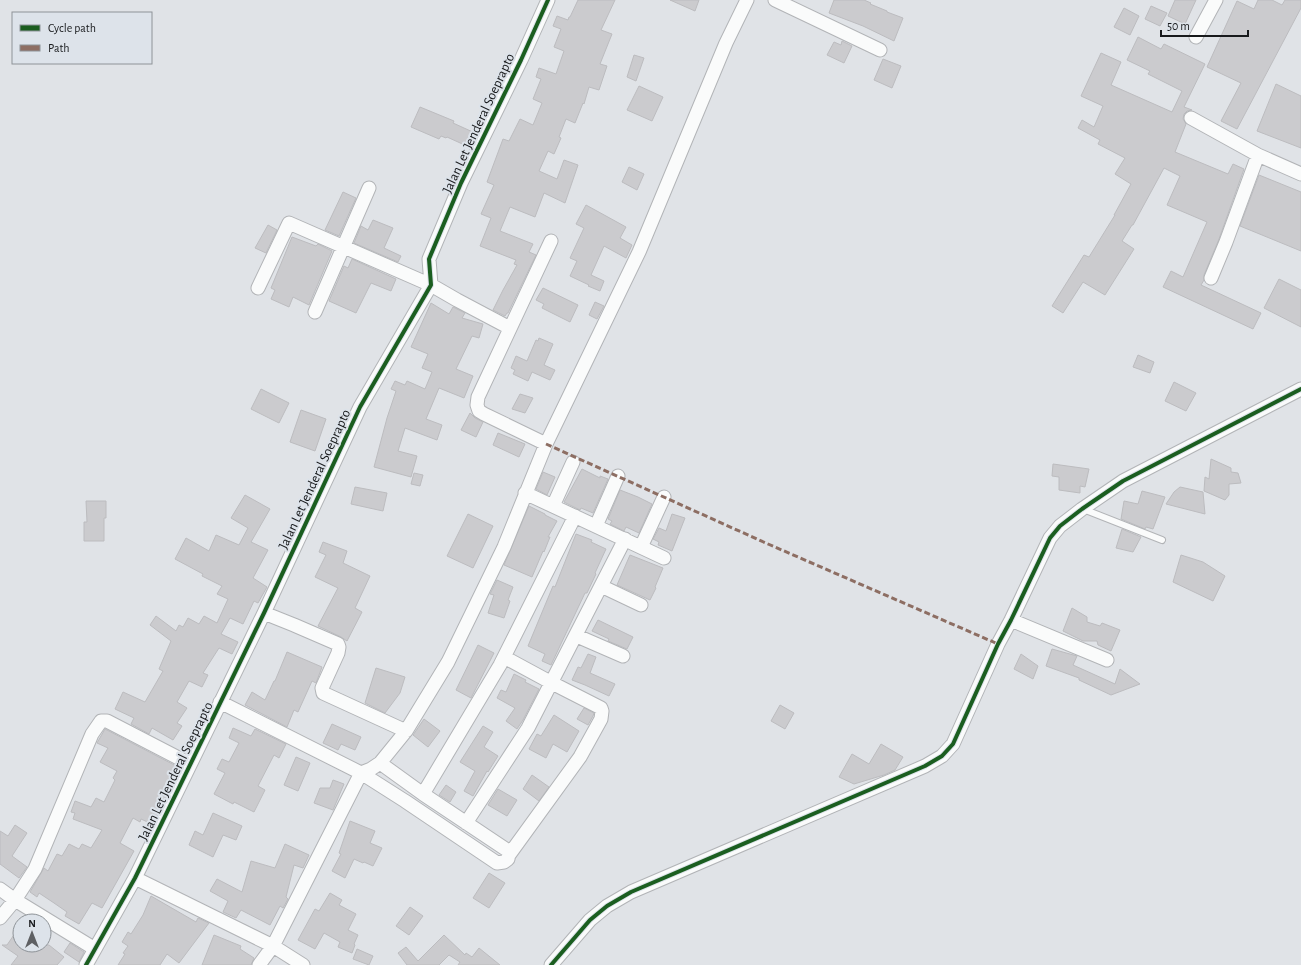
<svg xmlns="http://www.w3.org/2000/svg" width="1301" height="965" viewBox="0 0 1301 965" font-family="'Alegreya Sans',sans-serif">
<style>
.building{fill:#cbcbce;stroke:#bcbcbf}
.lines{fill:none;stroke-linecap:round;stroke-linejoin:round}
.lane-casing{stroke:#b2b4b7;stroke-width:8}
.street-casing{stroke:#b2b4b7;stroke-width:15}
.lane{stroke:#fafbfb;stroke-width:6}
.street{stroke:#fafbfb;stroke-width:13}
.quiet{stroke:#8d6e63;stroke-width:3;stroke-dasharray:6 3;stroke-linecap:butt}
.cycleway-casing{stroke:#dde3ea;stroke-width:6}
.cycleway{stroke:#1b5e20;stroke-width:4}
.labels{text-anchor:middle;stroke-width:4;stroke-linejoin:round;paint-order:stroke}
.street-label{font-size:14px;fill:#181a1c;stroke:#dde3ea}
</style>
<rect width="100%" height="100%" fill="#e0e3e7"/>
<path class="building" d="M578 0H615L601 30 612 34 600 64 607 66 599 90 589 87 584 104 583 103 575 123 566 119 559 137 561 138 554 154 548 151 539 171 557 179 564 160 578 165 565 203 544 193 535 217 510 207 500 231 533 244 529 252 536 255 508 313H507L505 316 493 310 503 290 517 265 514 264 516 260 480 246 491 218 481 214 494 185 487 182 503 139 509 141 520 119 533 125 542 103 533 99 541 79 536 77 539 68 556 74 564 51 554 47 561 29 553 26 557 16 568 20 569 17H570Z
M670 0H699L695 11Z
M834 0H864L871 3 870 4 887 11V12L903 18 894 41 863 26 829 13Z
M1175 0H1196L1185 24 1168 16Z
M1258 0H1272L1282 5 1285 0H1301V8L1237 129 1221 121 1241 83 1207 67 1237 1 1254 9Z
M1151 6 1167 13 1160 26 1145 19Z
M1124 8 1139 16 1130 35 1114 27Z
M1138 37 1161 49 1164 44 1205 64 1184 107 1192 110 1187 111 1184 114 1183 119 1186 124 1175 152 1228 174 1233 164 1244 169 1219 239 1204 275V280L1201 285 1261 313 1253 329 1163 287 1171 271 1183 277 1207 222 1167 205 1180 176 1164 168 1133 225H1132L1122 241 1134 249 1105 295 1083 282 1063 313 1052 306 1084 255 1089 257 1115 215H1114L1131 184 1115 174 1125 158 1098 144 1100 140 1078 128 1082 120 1094 127 1103 106 1081 96 1101 53 1121 62 1111 85 1172 112 1182 91 1148 74 1150 71 1127 60Z
M842 41 852 46 844 63 827 55 834 42 841 45Z
M634 55 644 58 636 81 627 77Z
M883 59 901 66 892 88 874 80Z
M1276 84 1301 96V148L1257 131Z
M639 86 663 97 652 121 627 110Z
M420 107 454 121 453 123 475 133 469 147 447 137 446 138 441 136 439 139 411 127Z
M629 167 644 174 637 190 622 182Z
M1259 175 1301 192V251L1240 226Z
M343 192 356 198 339 236 325 230Z
M586 205 626 227 620 238 632 245 626 258 604 246 591 275 604 281 600 291 588 286 589 285 570 276 577 261 570 258 584 228 576 224Z
M373 220 393 228 384 248 401 256 398 262 354 243 361 226 368 230Z
M268 225 277 230 266 253 255 248Z
M292 237 316 246 318 244 332 251 309 305 293 297 289 307 271 299 275 290 271 288Z
M352 259 396 279 391 291 371 283 356 313 329 301 344 266 348 268Z
M1279 279 1301 290V327L1264 308Z
M543 288 578 305 570 322 542 308 544 304 536 300Z
M595 302 604 306 597 319 589 315Z
M431 303 449 314 453 307 465 313 462 318 483 324 479 338 472 336 456 369 473 376 464 398 439 388 426 419 442 425 437 440 405 428 398 451 417 456 411 477 374 467 387 418 396 391 391 389 395 381 405 385 407 381 425 389 432 372 422 368 428 354 411 347Z
M539 338 553 344 544 365 555 370 550 380 532 372 528 381 513 374 515 370 511 368 516 356 527 361 536 340 538 341Z
M1138 355 1154 362 1150 373 1133 367Z
M1174 382 1196 393 1186 411 1165 401Z
M261 389 289 403 279 423 251 409Z
M520 394 533 398 525 413 512 409Z
M301 410 326 419 315 451 290 442Z
M470 413 475 418 483 422 476 437 461 430Z
M498 433 525 444 519 457 493 445Z
M1211 459 1231 468V472L1238 473 1241 483 1229 484V495L1225 500 1204 491 1205 477 1209 479Z
M1053 464 1089 469 1085 487 1080 486V493L1059 490V477L1052 476Z
M582 469 600 478V476L608 479 593 513 581 508 580 510 564 502Z
M543 472 555 477 547 495 536 489Z
M414 473 423 475 420 486 411 484Z
M355 487 387 493 383 511 351 504Z
M1180 487 1203 492 1205 514 1166 504 1174 492Z
M620 490 638 497 652 504 639 533 626 527 624 531 610 524 612 521 608 519Z
M1142 491 1165 497 1153 529 1146 527 1145 529 1121 519 1124 501 1138 504Z
M245 495 270 509 251 542 268 550 253 578 267 587 258 603 254 601 243 624 230 618 221 634 238 642 232 654 219 648 203 673 208 675 202 687 189 681 177 702 187 708 177 723 182 726 173 740 152 728 149 734 131 724 134 718 115 709 123 692 145 702 163 671 159 669 171 641 150 625 156 616 176 631 179 625 183 627 188 618 199 624 204 616 217 623 228 599 217 594 222 586 202 576 203 574 175 559 186 538 209 551 216 535 239 545 248 528 231 518Z
M86 501H106V518H104V541H84V522H87Z
M529 506 545 514V515L557 521 548 537H550L544 552 543 551 532 577 504 565Z
M468 514 493 526 473 568 447 556Z
M672 514 685 518 672 551 658 545 659 542 653 539 659 528 666 531Z
M1122 529 1141 537 1133 552 1116 548Z
M576 534 592 540 591 542 606 549 595 573 596 574 587 593H585L551 665 542 661 545 654 528 646 553 586 555 587Z
M323 542 347 551 343 563 370 576 355 608 362 612 347 641 341 637 318 626 338 588 315 577 326 555 319 552Z
M630 555 663 568 655 587 656 588 650 600 617 585Z
M1181 555 1203 562 1225 576 1213 601 1173 582Z
M497 580 513 587 508 600 510 601 504 618 488 613 494 595 490 594Z
M1072 608 1087 617V622L1100 626 1102 623 1120 630 1111 651 1098 645 1097 641H1083L1063 631Z
M598 620 633 637 627 649 608 641 609 639 592 631Z
M478 645 494 653 471 698 456 690Z
M1052 649 1077 656 1073 665 1115 684 1120 669 1140 684 1111 695 1079 680V678L1046 666Z
M287 652 322 667 316 683 312 681 298 712 294 710 287 727 245 705 252 692 265 700 274 681H275Z
M588 654 596 657 590 673 615 684 609 696 585 685 572 680 578 667 581 668Z
M1021 654 1038 666 1033 679 1014 669Z
M376 668 405 677 400 693 385 713 365 703Z
M514 674 526 680 525 682 539 689 523 720 517 729 506 721 515 708 497 698 501 690 506 692Z
M780 705 794 713 785 729 771 721Z
M584 708 594 713 593 716 588 725 577 719Z
M554 715 579 731 567 752 553 744 546 758 529 749 537 734 541 736Z
M424 719 440 731 428 747 413 735Z
M332 724 361 737 355 750 341 744 338 750 323 743Z
M483 726 493 732 484 747 498 756 488 772 487 771 473 796 464 791 475 771 460 762Z
M233 728 251 736 255 729 286 744 279 758 274 755 258 786 265 790 254 812 234 802 233 804 214 794 225 773 217 769 222 759 229 762 239 743 229 738Z
M105 729 180 768 152 824 141 819 140 822 133 818 120 843 134 851 102 908 92 903 79 924 65 916 67 912 54 903 39 893 37 897 30 892 44 868 48 871 57 854 62 856 69 844 79 849 82 844 91 848 102 830 73 819 75 813 71 812 75 801 91 807 96 798 104 802 115 780 113 778 117 771 100 762 108 748 97 743Z
M881 744 903 757 895 770 884 775 854 784 839 777 852 754 869 764Z
M296 757 310 763 298 791 284 785Z
M532 775 549 787 539 801 523 789Z
M333 780 344 784 333 810 314 803 320 788H330Z
M446 785 456 792 450 802 439 795Z
M498 789 517 800 507 816 488 805Z
M213 813 242 826 236 840 223 835 213 857 189 845 195 831 203 835Z
M350 821 375 831 370 843 382 848 373 866 364 862 363 863 354 859 345 878 332 871 341 854 339 853Z
M15 825 27 833 12 856 27 867 19 878 0 864V831L8 836Z
M285 844 309 855 303 868 294 865 286 897 288 899 283 908 280 906 270 925 241 910 236 918 223 912 228 901 210 891 217 879 242 892 251 861 275 868Z
M489 873 505 883 489 908 473 898Z
M330 893 342 900 339 905 356 914 348 930 358 935 354 944 355 945 352 953 338 947 340 942 324 933 315 949 298 940 315 909 319 911Z
M151 896 196 922 198 918 209 923 179 963 167 954 160 965H118L125 954 123 953 128 946 122 942 128 932 131 934 143 915Z
M410 907 423 916 409 935 396 926Z
M20 926V945H49L64 957 57 965H11L18 956 2 945H7Z
M214 935 241 946 240 949 254 958 251 965H202Z
M444 935 465 955 466 953 472 957 479 948 500 965H458L460 962 449 955 439 965H407L398 953 406 947 418 961Z
M70 943 84 952 79 962 64 952Z
M357 949 373 956 369 965 353 959Z"/>
<g class="lines">
<g class="lane-casing">
<path id="lane" d="M1083 509 1162 540"/>
</g>
<g class="street-casing">
<path id="street" d="M775 0 880 50
M1196 37 1216 0
M1191 118 1258 155 1301 174
M1211 278 1226 242 1258 155
M258 288 289 223 431 285 457 300 510 328
M315 312 369 188
M546 444 484 414 479 411 477 405 478 397 551 241
M525 493 664 558
M553 506 573 462
M596 526 618 476
M641 547 664 497
M601 586 641 605
M264 613 294 625 338 644 339 647 338 653 322 688 323 693 406 731
M1011 620 1107 660
M577 636 623 656
M504 657 552 683 601 708 602 711 601 719 580 757 509 855
M220 702 361 773 273 946 259 965
M361 773 371 769 380 763 406 731 448 662 504 547 546 444 639 252 726 43 747 0
M361 773 405 801 497 863 504 862 508 859 509 853 507 850 423 794 380 763
M423 794 500 665 575 516
M466 823 528 728 625 539
M135 878 273 946 303 965
M0 889 15 900 95 949
M0 918 15 900 35 869 92 734 101 721H107L190 764
M86 965 135 878 264 613 360 407 431 285 429 259 461 183 521 60 548 0
M551 965 590 920 607 906 631 892 925 766 942 756 953 744 998 644 1011 620 1050 538 1060 526 1082 509 1123 481 1301 389"/>
</g>
<use href="#lane" class="lane"/>
<use href="#street" class="street"/>
<path class="quiet" d="M546 444 768 544 998 644"/>
<g class="cycleway-casing">
<path id="cycleway" d="M86 965 135 878 264 613 360 407 431 285 429 259 461 183 521 60 548 0
M551 965 590 920 607 906 631 892 925 766 942 756 953 744 998 644 1011 620 1050 538 1060 526 1082 509 1123 481 1301 389"/>
</g>
<use href="#cycleway" class="cycleway"/>
</g>
<g class="labels">
<g class="street-label">
<text transform="translate(478 123) rotate(-65)" y="5">Jalan Let Jenderal Soeprapto</text>
<text transform="translate(314 479) rotate(-65)" y="5">Jalan Let Jenderal Soeprapto</text>
<text transform="translate(175 771) rotate(-64)" y="5">Jalan Let Jenderal Soeprapto</text>
</g>
</g>
<rect x="12" y="12" width="140" height="52" fill="#dde3ea" stroke="#8e9398"/>
<rect x="20" y="25" width="20" height="6" fill="#1b5e20" stroke="#8e9398"/>
<text x="48" y="32" font-size="12" fill="#181a1c">Cycle path</text>
<rect x="20" y="45" width="20" height="6" fill="#8d6e63" stroke="#8e9398"/>
<text x="48" y="52" font-size="12" fill="#181a1c">Path</text>
<g transform="translate(32 933)"><circle r="19" fill="#dde3ea" stroke="#8e9398"/>
<path d="M0-3L7 15L0 10L-7 15Z" fill="#5e6063"/>
<text y="-6" font-size="11" font-weight="bold" text-anchor="middle" fill="#181a1c">N</text>
</g>
<path d="M1161 30v6h87v-6" fill="none" stroke="#181a1c" stroke-width="2"/>
<text x="1167" y="30" font-size="12" fill="#181a1c" stroke="#dde3ea" stroke-width="3" paint-order="stroke">50 m</text>
</svg>
